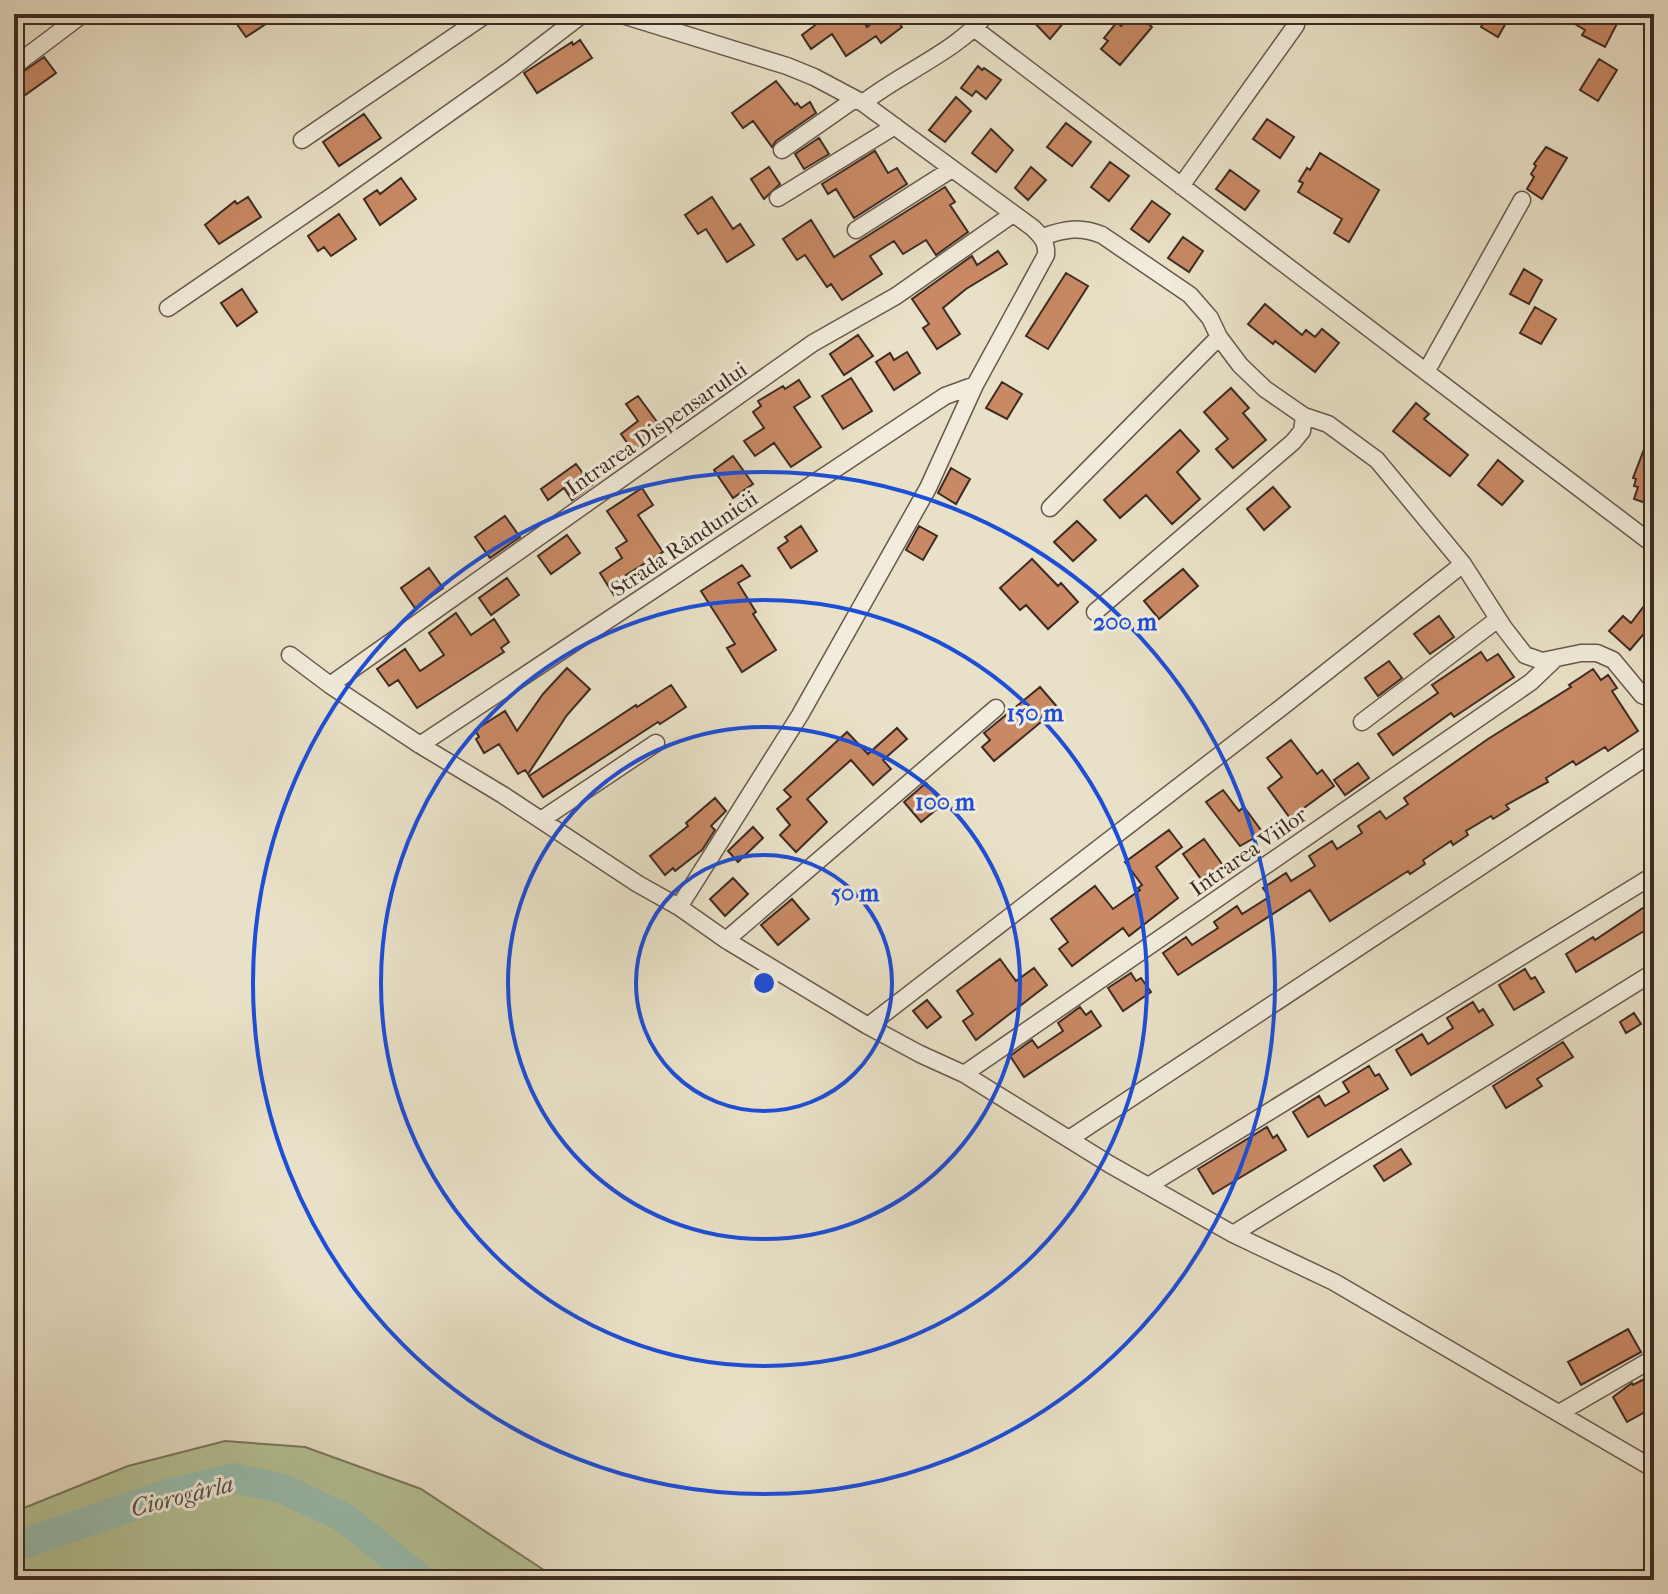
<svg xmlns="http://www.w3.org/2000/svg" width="1668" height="1594" viewBox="0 0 1668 1594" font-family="'IM FELL French Canon',serif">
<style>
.green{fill:#b5c397;stroke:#79775d;stroke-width:2}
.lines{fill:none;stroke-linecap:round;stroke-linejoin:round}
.river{stroke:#99beb0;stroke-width:30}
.building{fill:#c88964;stroke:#3d2b23;stroke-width:2}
.street-casing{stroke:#68584c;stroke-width:19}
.street{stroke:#f1ecdb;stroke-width:16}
.ring{fill:none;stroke:#1d4ed8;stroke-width:4}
.labels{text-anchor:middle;stroke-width:6;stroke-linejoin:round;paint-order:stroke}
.street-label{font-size:22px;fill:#3d2b23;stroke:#f1ecdb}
.water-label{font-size:24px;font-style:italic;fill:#545046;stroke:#f1ecdb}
.centre{fill:#1d4ed8;stroke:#f1ecdb;stroke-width:4}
.ring-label{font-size:24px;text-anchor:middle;font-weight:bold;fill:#1d4ed8;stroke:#f1ecdb;stroke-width:6;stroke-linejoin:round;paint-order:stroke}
</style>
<rect width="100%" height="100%" fill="#e9e1c7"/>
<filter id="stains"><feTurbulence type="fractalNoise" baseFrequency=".0025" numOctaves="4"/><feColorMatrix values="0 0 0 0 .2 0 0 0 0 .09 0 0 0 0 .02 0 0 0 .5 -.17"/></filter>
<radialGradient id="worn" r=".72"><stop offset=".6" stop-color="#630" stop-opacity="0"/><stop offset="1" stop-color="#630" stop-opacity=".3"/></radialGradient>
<path class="green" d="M225 1441 305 1447 421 1489 559 1580H14V1512L128 1466Z"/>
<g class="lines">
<path class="river" d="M14 1547 170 1493 233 1478 281 1488 343 1517 422 1580"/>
</g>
<path class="building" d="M243 14H281L246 37 234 20Z
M830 14H859L867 27 883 14H892L902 27 881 43 876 36 846 56 832 34 811 49 802 35Z
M1026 14H1057L1065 21 1050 39Z
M1132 14H1137L1152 27 1120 65 1101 49 1108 41 1104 38 1117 22 1121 26Z
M1488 14H1511L1498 37 1481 27Z
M1558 14H1622L1605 47 1582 35 1585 30Z
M580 40 592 58 537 93 524 73 572 42 573 45Z
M44 57 56 73 14 103V78Z
M1599 59 1617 70 1598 101 1580 90Z
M978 66 982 70 984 68 1001 80 986 99 976 91 972 96 961 88Z
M776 81 795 105 797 103 801 108 810 102 816 113 776 141 772 147 753 121 743 128 732 113Z
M956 97 971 111 945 142 929 130Z
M364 114 381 138 339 166 323 142Z
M1267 119 1294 137 1280 158 1253 139Z
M1066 123 1091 142 1072 166 1047 147Z
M991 129 1013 150 996 172 972 153Z
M819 138 829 154 804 169 795 154Z
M1546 147 1567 158 1542 199 1527 189 1534 177 1531 174 1536 166 1534 164Z
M875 151 888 173 897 168 907 184 854 218 836 189 828 194 822 184Z
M1320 153 1379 190 1349 242 1334 233 1342 219 1298 192 1303 183 1299 181 1307 168 1310 170Z
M1110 162 1129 176 1109 201 1091 187Z
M769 167 780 184 764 199 751 179Z
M1031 167 1046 180 1028 200 1015 188Z
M1230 170 1259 191 1245 210 1216 189Z
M401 178 416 199 380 225 364 199 377 190 380 194Z
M945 187 955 202 950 205 968 232 936 255 926 240 903 254 894 241 870 256 882 274 842 300 831 284 827 287 805 255 797 260 783 239 811 220 834 257Z
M248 197 261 217 219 244 205 225 235 201 237 204Z
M712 197 733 229 740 224 754 245 727 262 706 229 698 234 685 215Z
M1152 201 1170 214 1149 242 1131 229Z
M339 214 356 239 331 256 324 247 318 251 308 236Z
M1183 237 1203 251 1189 272 1168 258Z
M998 251 1007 264 966 289 943 308 960 334 937 349 923 328 929 324 912 299 972 256 977 265Z
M1524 269 1542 280 1529 304 1510 294Z
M1066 273 1088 286 1048 349 1026 336Z
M242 289 257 312 237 326 221 303Z
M1265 304 1302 335 1306 330 1315 337 1322 329 1339 343 1315 372 1275 341 1273 344 1248 324Z
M1535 307 1556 319 1541 344 1520 333Z
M858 335 873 356 844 375 830 354Z
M907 352 920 373 894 390 876 362 890 353 894 360Z
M851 378 872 411 843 429 822 396Z
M799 380 810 397 794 407 821 447 791 467 774 443 755 456 744 441 764 428 753 412 761 406 758 401 783 386 785 389Z
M1002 382 1022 394 1007 419 986 408Z
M1231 388 1249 408 1243 413 1266 440 1233 468 1216 449 1228 439 1204 412Z
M638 396 663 430 633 451 621 434 638 421 626 404Z
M1416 403 1429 414 1424 419 1468 455 1450 476 1393 431Z
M1653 426H1654V506L1634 499 1638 487 1634 486 1636 479 1633 478Z
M1180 430 1199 451 1177 472 1200 499 1172 524 1146 495 1120 518 1104 500Z
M733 456 753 484 733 498 714 470Z
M1498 460 1523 481 1502 505 1478 485Z
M576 464 592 485 572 500 564 488 548 500 541 489Z
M951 468 970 479 956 504 938 493Z
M1273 487 1290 507 1264 530 1247 509Z
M642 488 653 505 638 515 663 552 626 575 632 583 614 595 600 573 622 558 616 548 627 541 607 511Z
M505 516 520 537 490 558 475 537Z
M1077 521 1096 540 1073 561 1054 542Z
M801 526 817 551 791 568 778 548 788 541 785 537Z
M919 526 937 536 923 560 906 550Z
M567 535 580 553 551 574 538 556Z
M1032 559 1058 586 1061 583 1078 602 1048 629 1026 605 1020 610 1000 588Z
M742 565 750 576 738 583 756 612 753 614 776 650 742 672 727 648 735 644 701 591Z
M429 568 443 588 415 608 401 588Z
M1183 569 1198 586 1159 619 1144 601Z
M507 578 519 595 491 615 479 598Z
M1654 593V622L1630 650 1609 631 1623 616 1631 623Z
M456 613 471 635 494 619 509 642 501 648 504 652 417 708 398 680 389 686 377 669 405 649 420 671 444 655 429 633Z
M1439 616 1454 637 1430 654 1414 634Z
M1481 652 1487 661 1498 654 1514 677 1454 717 1451 713 1393 755 1378 734 1438 693 1432 685Z
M1389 661 1402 678 1378 696 1365 678Z
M567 668 590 689 567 715 528 774 525 770 518 774 499 744 484 753 476 739 479 737 475 730 505 711 517 731 543 694Z
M1593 669 1601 680 1608 675 1617 688 1612 691 1638 731 1608 751 1605 747 1576 765 1573 761 1546 778 1548 782 1506 805 1509 809 1493 819 1491 816 1466 831 1468 835 1453 845 1451 841 1423 860 1425 864 1410 874 1408 871 1330 921 1310 890 1178 975 1163 953 1186 937 1192 945 1218 928 1214 922 1237 906 1242 914 1269 897 1263 888 1286 873 1291 881 1315 866 1309 856 1332 841 1337 849 1362 833 1358 826 1380 811 1386 819 1408 804 1404 798 1488 739 1571 687 1569 685Z
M671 685 686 707 660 724 658 722 543 797 529 776 636 705 637 707Z
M1040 687 1058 708 994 761 982 747 990 740 984 733Z
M897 728 907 739 883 760 891 769 873 785 851 760 807 799 827 822 796 852 780 835 790 825 777 809 791 797 784 790 847 732 868 754Z
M1291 740 1317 774 1322 770 1334 786 1290 818 1268 788 1282 777 1267 758Z
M1358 763 1369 778 1345 795 1334 780Z
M926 783 943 804 921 822 904 802Z
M1223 790 1239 811 1244 807 1263 833 1240 846 1206 802Z
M715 798 726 811 711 826 715 830 702 850 675 871 673 868 665 875 650 856 688 826 686 823Z
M753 827 763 838 738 862 728 851Z
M1169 830 1182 847 1156 867 1178 898 1129 936 1123 928 1072 966 1059 949 1068 942 1051 919 1095 886 1113 909 1140 890 1138 888 1142 885 1125 862Z
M1204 839 1222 864 1201 879 1183 854Z
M733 878 748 894 725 916 710 899Z
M792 899 809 919 778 945 761 925Z
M1654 905V925L1576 972 1566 954 1593 937 1595 940 1646 906 1648 909Z
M1000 959 1016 981 1034 968 1047 985 976 1040 963 1021 973 1014 957 991Z
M1525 969 1531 979 1535 977 1544 992 1514 1010 1499 985Z
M1131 973 1136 981 1141 978 1151 992 1123 1011 1108 988Z
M927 1000 941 1017 927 1028 913 1011Z
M1473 1002 1479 1012 1483 1009 1493 1025 1411 1075 1396 1050 1422 1034 1428 1044 1453 1028 1447 1018Z
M1080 1007 1086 1015 1091 1011 1101 1026 1024 1077 1010 1056 1032 1040 1038 1048 1063 1031 1058 1023Z
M1634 1013 1641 1024 1626 1033 1620 1022Z
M1563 1042 1573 1057 1537 1079 1542 1086 1506 1108 1493 1086Z
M1369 1066 1375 1076 1379 1074 1388 1089 1308 1137 1293 1112 1319 1096 1325 1106 1349 1092 1343 1082Z
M1267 1127 1273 1138 1277 1135 1286 1150 1213 1194 1198 1169Z
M1401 1149 1411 1164 1384 1181 1374 1166Z
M1628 1329 1641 1352 1581 1385 1568 1362Z
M1654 1374V1407L1627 1422 1613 1397 1632 1383 1633 1385Z"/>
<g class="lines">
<g class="street-casing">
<path id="street" d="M619 14 787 66 814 77 863 103 1033 228C1042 237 1047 242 1046 255L975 385 928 488 800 715 679 907
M975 29 1654 545
M14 66 83 14
M863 103C899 74 961 49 986 14
M302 140 487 14
M782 150 855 99
M1181 186 1296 25
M778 198 895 126
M856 230 952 169
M1042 237C1065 229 1080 226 1102 235L1190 295 1210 318 1219 337 1240 365 1265 389 1304 416 1328 424 1377 460 1463 564 1504 628 1525 655 1542 661 1581 653H1597L1613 660 1642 695 1654 700
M168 308 332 196 510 70 583 14
M1426 372 1522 200
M1050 508 1219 337
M1095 612 1293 442 1302 431 1304 416
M290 655 330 685 420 745 503 795 638 884 679 907 726 940 868 1026 920 1054 964 1074 1109 1164 1233 1234 1334 1282 1654 1469
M330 685 813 343 896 296 1013 214
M1362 722 1498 619
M420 745 945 396 975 385
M541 820 656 743
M726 940 996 708
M868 1026 1282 707 1463 564
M964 1074 1531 682 1554 660
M1069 1139 1654 752
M1148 1186 1654 875
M1233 1234 1654 972
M1561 1412 1654 1358"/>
</g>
<use href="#street" class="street"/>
</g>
<g class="ring">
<circle cx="764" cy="983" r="128"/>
<circle cx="764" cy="983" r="256"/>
<circle cx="764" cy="983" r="383"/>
<circle cx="764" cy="983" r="511"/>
</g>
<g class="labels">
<g class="street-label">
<text transform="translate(656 428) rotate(-35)" y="8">Intrarea Dispensarului</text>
<text transform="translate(684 543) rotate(-34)" y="8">Strada Rândunicii</text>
<text transform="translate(1248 851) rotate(-35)" y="8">Intrarea Viilor</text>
</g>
<g class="water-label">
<text transform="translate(182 1496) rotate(-14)" y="8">Ciorogârla</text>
</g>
</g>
<circle cx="764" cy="983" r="12" class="centre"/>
<g class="ring-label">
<text x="1125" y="630">200 m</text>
<text x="1035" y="721">150 m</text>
<text x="945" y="810">100 m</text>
<text x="855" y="901">50 m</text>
</g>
<rect width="1668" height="1594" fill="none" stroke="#e9e1c7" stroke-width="48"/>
<rect x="16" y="16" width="1636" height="1562" fill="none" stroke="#3d2b23" stroke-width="4"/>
<rect x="24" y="24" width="1620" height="1546" fill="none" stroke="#3d2b23" stroke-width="2"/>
<rect width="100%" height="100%" filter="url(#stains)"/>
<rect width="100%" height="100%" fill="url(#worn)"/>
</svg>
